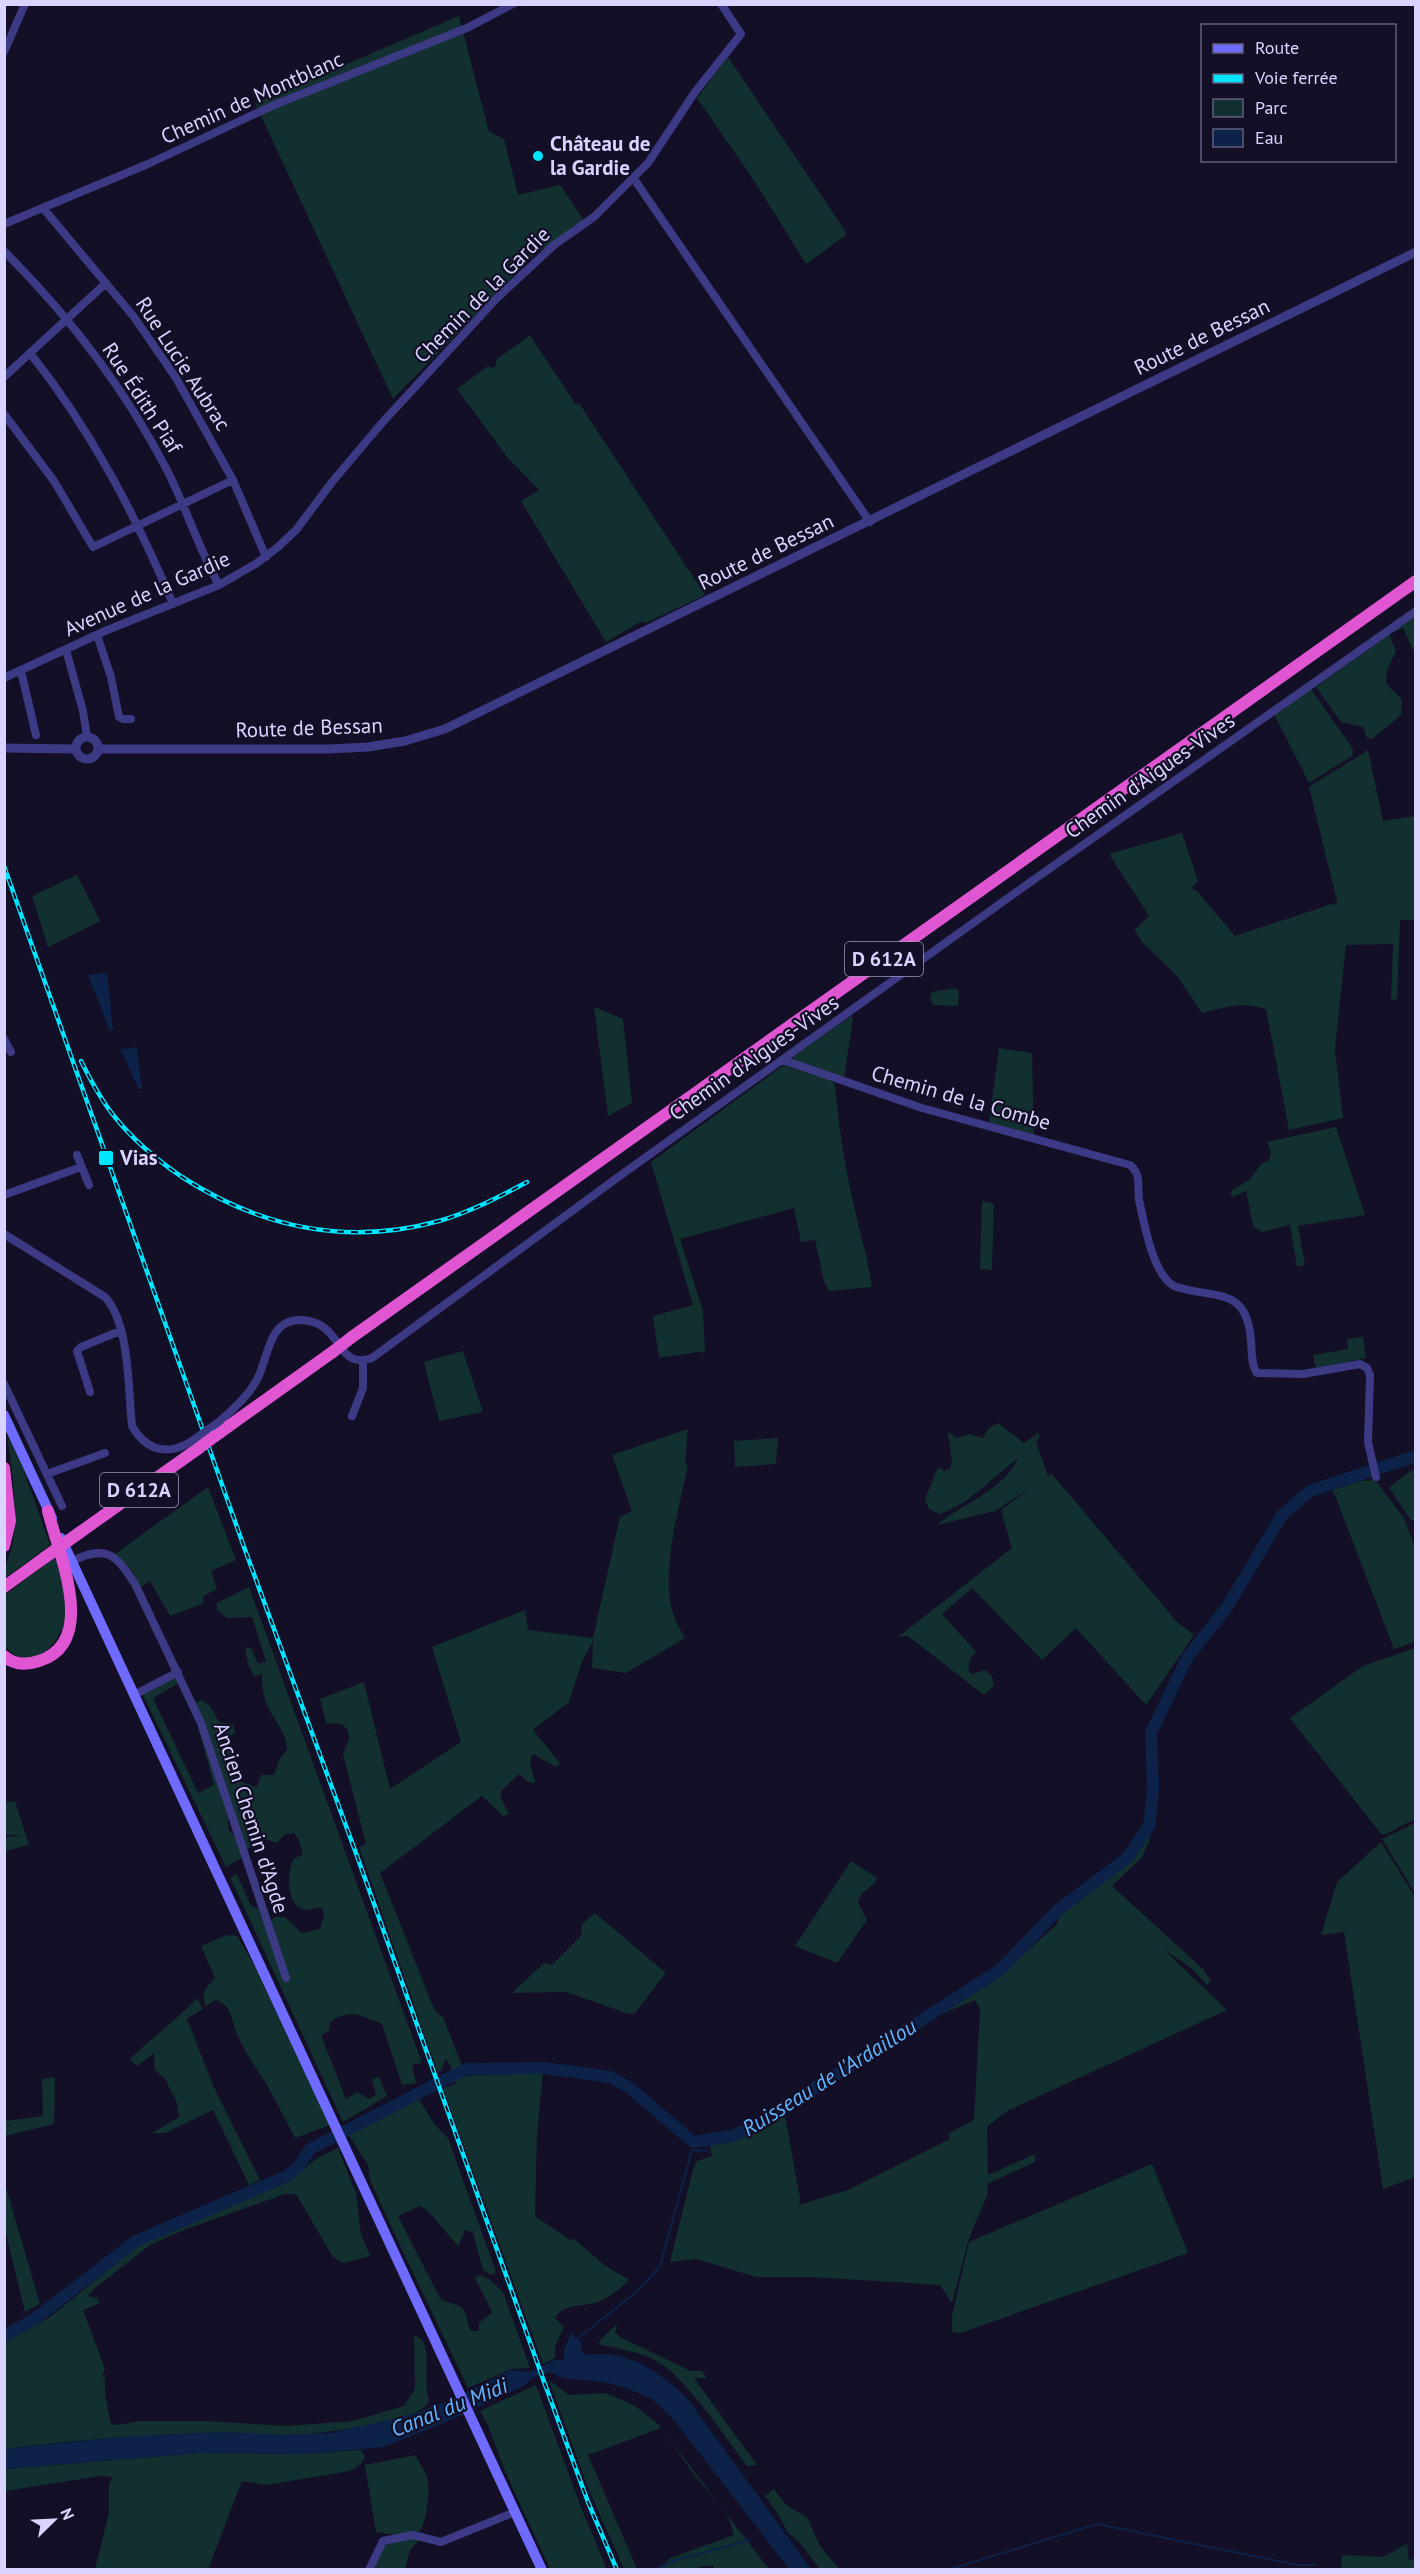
<svg xmlns="http://www.w3.org/2000/svg" width="1420" height="2574" viewBox="0 0 1420 2574" font-family="'PT Sans',sans-serif">
<style>
.green{fill:#12302f}
.water{fill:#0c2248}
.lines{fill:none;stroke-linecap:round;stroke-linejoin:round}
.stream{stroke:#0c2248;stroke-width:2}
.river{stroke:#0c2248;stroke-width:12}
.minor{stroke:#3d3a85;stroke-width:8}
.tertiary{stroke:#3d3a85;stroke-width:9}
.secondary{stroke:#6f6bff;stroke-width:10}
.trunk{stroke:#e055d1;stroke-width:12}
.rail-casing{stroke:#00e5ff;stroke-width:4.5}
.rail{stroke:#130f26;stroke-width:2;stroke-dasharray:7;stroke-linecap:butt}
.minor-bridge{stroke:#3d3a85;stroke-width:8}
.trunk-bridge{stroke:#e055d1;stroke-width:12}
.poi-dot{fill:#00e5ff;stroke:#130f26;stroke-width:2}
.labels{text-anchor:middle;stroke-width:4.5;stroke-linejoin:round;paint-order:stroke}
.shield{fill:#130f26;stroke:#9e99be;stroke-width:1.5}
.shield-label{font-size:20px;font-weight:bold;fill:#d9d4ff}
.street-label{font-size:21px;fill:#d9d4ff;stroke:#130f26}
.poi-label{font-size:21px;font-weight:bold;fill:#d9d4ff;stroke:#130f26;text-anchor:start}
.water-label{font-size:22px;font-style:italic;fill:#62b6ff;stroke:#130f26}
</style>
<rect width="100%" height="100%" fill="#130f26"/>
<path class="green" d="M459 16 489 132 504 139 518 195 560 185 585 222 535 254 393 399 255 103Z
M728 57 846 232 845 236 806 264 753 179 697 98Z
M530 335 576 405 579 403 705 595 646 623 642 621 606 642 521 501 539 490 507 457 457 389 488 366 492 368 496 366V360Z
M1415 616V654L1403 628 1389 634 1396 651 1387 670 1386 683 1402 700 1401 715 1372 739 1367 738 1363 727 1341 722 1316 687Z
M1311 689 1353 749 1352 756 1309 783 1274 714Z
M1368 750 1383 821 1415 816V920H1400L1397 999 1391 1000 1393 944 1346 945 1335 1049 1343 1118 1289 1130 1266 1009C1244 1001 1224 1007 1202 1013L1178 977 1143 943 1134 930 1149 916 1109 854 1182 833 1198 881 1191 888 1197 891 1235 936 1335 903 1336 906 1337 901 1309 787Z
M77 875 100 921 48 947 32 896Z
M955 988 959 991 958 1006 933 1005 930 998 932 992Z
M594 1007 623 1019 632 1103 608 1116Z
M851 1016 853 1019 844 1078 795 1063 793 1059 794 1056Z
M999 1048 1032 1053 1034 1136 989 1122Z
M784 1065 829 1079 835 1084C839 1132 847 1180 859 1227 864 1247 869 1266 872 1287L829 1291 824 1281 815 1240 801 1242 794 1208 680 1239 703 1311 705 1353 699 1352 659 1358 653 1316 693 1305 651 1162Z
M1336 1127 1365 1215 1298 1226 1305 1265 1297 1267 1290 1225 1262 1232 1253 1226 1246 1191 1233 1197 1230 1192 1250 1179 1261 1164 1269 1160 1271 1152 1267 1142Z
M982 1201 994 1204 992 1270 980 1269Z
M1363 1337 1366 1358 1316 1368 1313 1355 1348 1349 1347 1339Z
M463 1351 483 1412 439 1421 424 1362Z
M998 1423 1024 1443 1038 1433 1040 1436 1036 1442 1048 1476 1052 1474 1177 1622 1194 1635 1146 1705 1076 1628 1042 1660 972 1588 942 1614 976 1652 970 1659 968 1671 972 1674 985 1670 992 1676 994 1685 984 1695 908 1636 898 1637 1012 1548 1001 1510 1033 1486 995 1511 937 1525C963 1503 1004 1490 1018 1458 992 1478 971 1503 939 1514L929 1509 925 1499 938 1467 944 1471 950 1469 952 1462 948 1432 956 1438 969 1434 983 1438 989 1428Z
M688 1429 685 1463 688 1465C680 1504 660 1574 673 1613 675 1622 681 1630 685 1638L626 1673 592 1668 593 1641 582 1661 569 1702 533 1730 560 1763 556 1767 533 1754C526 1763 535 1774 535 1783L528 1782 519 1774 502 1790 500 1796 509 1814 503 1816 482 1796 380 1873 428 1994 435 2011 443 2017 466 2076 543 2072 537 2134 535 2216 570 2240 574 2239 603 2264 629 2280C621 2289 609 2297 598 2302 584 2307 563 2303 555 2318L564 2327 555 2347V2358L543 2364 443 2088 456 2084 450 2065 445 2059 442 2070 438 2073 359 1847 366 1844 343 1754 349 1739 348 1730 341 1724 326 1723 320 1699 364 1682 390 1789 461 1742 432 1647 525 1610 528 1630 593 1638 620 1517 632 1511 612 1455Z
M7 1435 23 1468 50 1545 5 1578C4 1564 11 1555 13 1542 18 1506 12 1470 7 1435Z
M778 1438 776 1464 735 1467 734 1441Z
M1415 1469V1520H1411L1389 1488 1406 1474Z
M1375 1480 1404 1518 1415 1547V1642L1394 1649 1333 1490 1360 1481Z
M208 1487 236 1560 211 1571 217 1589 203 1596 204 1603 170 1616 150 1581 141 1587 130 1568 115 1554Z
M55 1557C60 1572 66 1587 68 1603 69 1628 45 1669 15 1655 12 1654 8 1649 5 1646V1595Z
M249 1587 422 2063 412 2065 416 2083 402 2085 382 2024C361 2016 350 2008 330 2022L329 2031 321 2035 346 2099 357 2092 369 2099 376 2095 372 2079 379 2077 387 2096 343 2122 230 1877 237 1874 251 1906 258 1908 264 1925 275 1917H285L302 1933 320 1929 324 1915 322 1907 306 1910 298 1907C286 1894 287 1873 294 1858L303 1855 299 1840 294 1833 285 1834 277 1843 264 1839 246 1850 195 1703 202 1700 210 1706 219 1722 233 1724 235 1732 227 1739 239 1781 257 1787 261 1775H274L280 1758 287 1750C287 1732 275 1722 268 1707 263 1696 262 1685 262 1674L254 1676 248 1664 245 1647 251 1648 258 1664 266 1661 252 1617 227 1618 217 1610V1603Z
M1415 1648V1819L1386 1834H1381L1290 1718 1363 1666Z
M176 1676 179 1683 153 1698 198 1793 214 1785 197 1723C207 1750 231 1803 228 1829L235 1836 243 1857 226 1867 142 1693Z
M15 1801 29 1845 5 1851V1837L20 1836 5 1834V1803Z
M1415 1823V1893L1382 1839Z
M1148 1837 1150 1840 1142 1857 1112 1886 1203 1969 1211 1981 1207 1985 1191 1968 1163 1949 1227 2010 1007 2111 987 2127 988 2175 1035 2154V2162L987 2184 988 2193 969 2238 952 2303 940 2285 812 2277H756L697 2259 670 2262 693 2170 697 2161 712 2156 710 2146 758 2133 785 2116 800 2198 799 2205 848 2190 950 2139 948 2134 974 2120 980 2009 975 2000 932 2018 993 1982 1057 1924 1059 1917 1135 1857Z
M1381 1842 1415 1897V2177L1383 2189 1344 1932 1321 1935 1337 1882Z
M851 1861 877 1878C872 1889 861 1890 858 1902L867 1920 837 1963 795 1946Z
M595 1913 666 1973 635 2013 629 2014 566 1992 512 1993 544 1963 552 1965 581 1936 582 1924Z
M227 1935 237 1936 253 1963 330 2125 295 2138C285 2120 276 2101 266 2083 255 2067 245 2052 237 2034 231 2020 233 2006 216 2000L206 2006C200 1992 206 1988 215 1978L201 1946Z
M197 1998 203 2009 187 2019 213 2085 260 2180 249 2185 213 2110 165 2133H152L179 2117 177 2103 165 2079 155 2070 154 2053 137 2066 130 2059C152 2037 177 2020 197 1998Z
M55 2077 54 2124 5 2136V2121L43 2116 42 2079Z
M417 2096 435 2125 448 2138 496 2272 491 2275 483 2270 473 2233 465 2230 458 2246 428 2211 420 2206 398 2216 440 2298C447 2305 460 2302 465 2312 468 2317 467 2325 471 2331H479V2323L492 2312 475 2278 479 2275 489 2279 503 2292 530 2368 511 2369 468 2388 397 2239 370 2180 368 2165 348 2134Z
M338 2148 356 2194 361 2234 370 2256 344 2263 333 2257 296 2194H285L186 2229 150 2245 95 2288 88 2296 98 2298 99 2304 83 2310 105 2369 102 2377H105V2394L111 2424 117 2425 139 2421H207L286 2426 353 2421 404 2406 415 2389 414 2335C417 2337 420 2338 422 2340 431 2351 423 2384 429 2400L425 2407 413 2414C370 2425 327 2435 283 2435 261 2435 240 2432 219 2433 147 2434 76 2440 5 2449L4 2346 7 2341 50 2317 145 2240 288 2181 319 2157Z
M1152 2164 1188 2253 960 2333 952 2332V2316L969 2242Z
M5 2184 40 2304 25 2312 5 2229Z
M617 2324 615 2332 622 2338 691 2371H702L707 2378H694L757 2465 747 2466C724 2436 686 2376 653 2359 637 2351 616 2349 599 2344L600 2340Z
M549 2380 569 2395 606 2393 635 2406 657 2423 769 2569H714V2566H704L695 2569H659L670 2558 734 2535 727 2513 695 2476 661 2428 588 2455 637 2569H624L588 2488Z
M536 2385 582 2510 607 2569H550L505 2471 487 2423 480 2411Z
M361 2450 365 2457 360 2465 350 2471 266 2485 242 2481 208 2569H95L109 2513V2485L112 2477 100 2476 5 2491V2469L199 2453 307 2454Z
M415 2455C419 2463 427 2473 428 2481 430 2490 426 2528 419 2531 406 2537 389 2534 376 2532L365 2465Z
M774 2489 786 2505 807 2517 820 2546 839 2569H820L798 2541 788 2533 778 2514 765 2496Z
M411 2539H420L410 2550 405 2569 373 2570 386 2543Z
M1407 2544 1409 2560 1415 2559V2569H1341L1342 2555 1383 2557Z"/>
<path class="water" d="M107 973 113 1030 110 1031 88 975Z
M137 1047 142 1089H139L120 1049Z
M571 2333 582 2343 581 2352 586 2355C627 2349 659 2371 687 2398L811 2569H789L674 2420 652 2399 626 2388 604 2382 563 2378 550 2372 532 2378 524 2386 453 2419 384 2447 307 2454 199 2453 5 2469 4 2449 122 2437 221 2432 283 2435 331 2433 413 2414 450 2400 510 2370 530 2372 555 2360H564V2350Z"/>
<g class="lines">
<path class="stream" d="M577 2339 639 2290 660 2266 692 2150 707 2151
M654 2570 676 2560 750 2540
M947 2570 1097 2524 1298 2565H1315"/>
<path class="river" d="M4 2336 33 2320 136 2241 287 2176 299 2166 310 2149 466 2069 544 2068 610 2077 630 2088 693 2142 733 2136 768 2118 1000 1970 1058 1910 1127 1858 1149 1826 1153 1789 1151 1733 1187 1658 1227 1607 1282 1515 1310 1491 1416 1456"/>
<path class="minor" d="M4 52 25 4
M634 179 870 522
M43 208 134 317 176 378 233 480 266 557
M4 224 148 164 274 105 467 28 513 4
M4 251C69 316 126 390 168 472 186 508 199 549 219 585
M30 353C91 430 135 514 173 604
M4 377 106 283
M4 414 54 481 93 547 233 480
M97 635 111 677 119 717 123 719H131
M66 650 83 711 87 737
M21 671 36 735
M4 678 105 631 219 585 257 563 278 547 296 530 332 482 381 424 496 299 554 245 594 217 648 163 695 92 741 34 721 4
M4 1039 11 1052
M783 1060 922 1108 1130 1165C1142 1175 1137 1186 1139 1200 1144 1223 1153 1275 1174 1286 1215 1300 1247 1285 1251 1341 1252 1352 1251 1365 1257 1373L1303 1374 1360 1364 1367 1368 1370 1375 1368 1442 1376 1477
M77 1155 89 1185
M4 1195 81 1167
M4 1234 105 1297C130 1324 128 1390 132 1426 145 1449 165 1456 189 1443
M4 1384 62 1506
M90 1392 77 1351 81 1347 120 1331
M352 1416 363 1388V1360
M220 1421C233 1409 246 1398 255 1383 269 1362 266 1320 300 1320 337 1320 337 1358 358 1360 362 1361 368 1359 372 1358L621 1175 1029 883 1416 611
M47 1474 105 1453
M72 1561C106 1545 115 1553 135 1584L201 1723 286 1978
M136 1694 178 1672
M369 2570 383 2541 413 2535 441 2542 515 2512"/>
<path class="tertiary" d="M76 748a11 11 0 1 1 22 0a11 11 0 1 1-22 0Z
M4 748 76 749
M99 749H329L368 747 405 741 445 729 1416 252"/>
<path class="secondary" d="M4 1415 52 1518
M61 1538 542 2570"/>
<path class="trunk" d="M352 1337 1416 581
M215 1436 334 1351
M4 1468 10 1521 4 1546
M79 1533 199 1448
M4 1587 44 1558
M4 1656C14 1665 27 1665 39 1661 100 1642 57 1550 48 1511"/>
<g class="rail-casing">
<path id="rail" d="M4 866 244 1547 357 1856 543 2379 588 2502 617 2570
M81 1061C91 1081 101 1100 114 1116 133 1140 157 1160 182 1177 261 1228 348 1246 439 1221 470 1212 499 1197 527 1182"/>
</g>
<use href="#rail" class="rail"/>
<path class="minor-bridge" d="M189 1443 220 1421"/>
<path class="trunk-bridge" d="M334 1351 352 1337
M199 1448 215 1436
M44 1558 79 1533"/>
</g>
<g class="poi-dot">
<circle cx="538" cy="156" r="6"/>
<rect x="98" y="1150" width="16" height="16" rx="3"/>
</g>
<g class="labels">
<g class="shield">
<rect x="845" y="942" width="78" height="34" rx="4.5"/>
<rect x="100" y="1473" width="78" height="34" rx="4.5"/>
</g>
<g class="shield-label">
<text x="884" y="966">D 612A</text>
<text x="139" y="1497">D 612A</text>
</g>
<g class="street-label">
<text transform="translate(252 98) rotate(-24)" y="7">Chemin de Montblanc</text>
<text transform="translate(482 295) rotate(-45)" y="7">Chemin de la Gardie</text>
<text transform="translate(1202 337) rotate(-26)" y="7">Route de Bessan</text>
<text transform="translate(183 364) rotate(57)" y="7">Rue Lucie Aubrac</text>
<text transform="translate(142 398) rotate(57)" y="7">Rue Édith Piaf</text>
<text transform="translate(766 552) rotate(-26)" y="7">Route de Bessan</text>
<text transform="translate(147 594) rotate(-24)" y="7">Avenue de la Gardie</text>
<text transform="translate(309 728) rotate(-2)" y="7">Route de Bessan</text>
<text transform="translate(1150 776) rotate(-35)" y="7">Chemin d'Aigues-Vives</text>
<text transform="translate(754 1058) rotate(-35)" y="7">Chemin d'Aigues-Vives</text>
<text transform="translate(961 1098) rotate(16)" y="7">Chemin de la Combe</text>
<text transform="translate(251 1818) rotate(72)" y="7">Ancien Chemin d'Agde</text>
</g>
<g class="poi-label">
<text x="550" y="151">Château de<tspan x="550" dy="24">la Gardie</tspan></text>
<text x="120" y="1165">Vias</text>
</g>
<g class="water-label">
<text transform="translate(829 2077) rotate(-32)" y="8">Ruisseau de l'Ardaillou</text>
<text transform="translate(449 2407) rotate(-22)" y="8">Canal du Midi</text>
</g>
</g>
<rect width="1420" height="2574" fill="none" stroke="#d9d4ff" stroke-width="12"/>
<rect x="1201" y="24" width="195" height="138" fill="#130f26" stroke="#625e7d" stroke-width="1.5"/>
<rect x="1213" y="44" width="30" height="9" fill="#6f6bff" stroke="#625e7d" stroke-width="1.5"/>
<text x="1255" y="54" font-size="18" fill="#d9d4ff">Route</text>
<rect x="1213" y="74" width="30" height="9" fill="#00e5ff" stroke="#625e7d" stroke-width="1.5"/>
<text x="1255" y="84" font-size="18" fill="#d9d4ff">Voie ferrée</text>
<rect x="1213" y="99" width="30" height="18" fill="#12302f" stroke="#625e7d" stroke-width="1.5"/>
<text x="1255" y="114" font-size="18" fill="#d9d4ff">Parc</text>
<rect x="1213" y="129" width="30" height="18" fill="#0c2248" stroke="#625e7d" stroke-width="1.5"/>
<text x="1255" y="144" font-size="18" fill="#d9d4ff">Eau</text>
<g transform="translate(54 2520) rotate(66)" stroke="#130f26" stroke-width="4.5" paint-order="stroke">
<path d="M0-4.5L10 22L0 15L-10 22Z" fill="#d9d4ff"/>
<text y="-9" font-size="16" font-weight="bold" text-anchor="middle" fill="#d9d4ff">N</text>
</g>
</svg>
